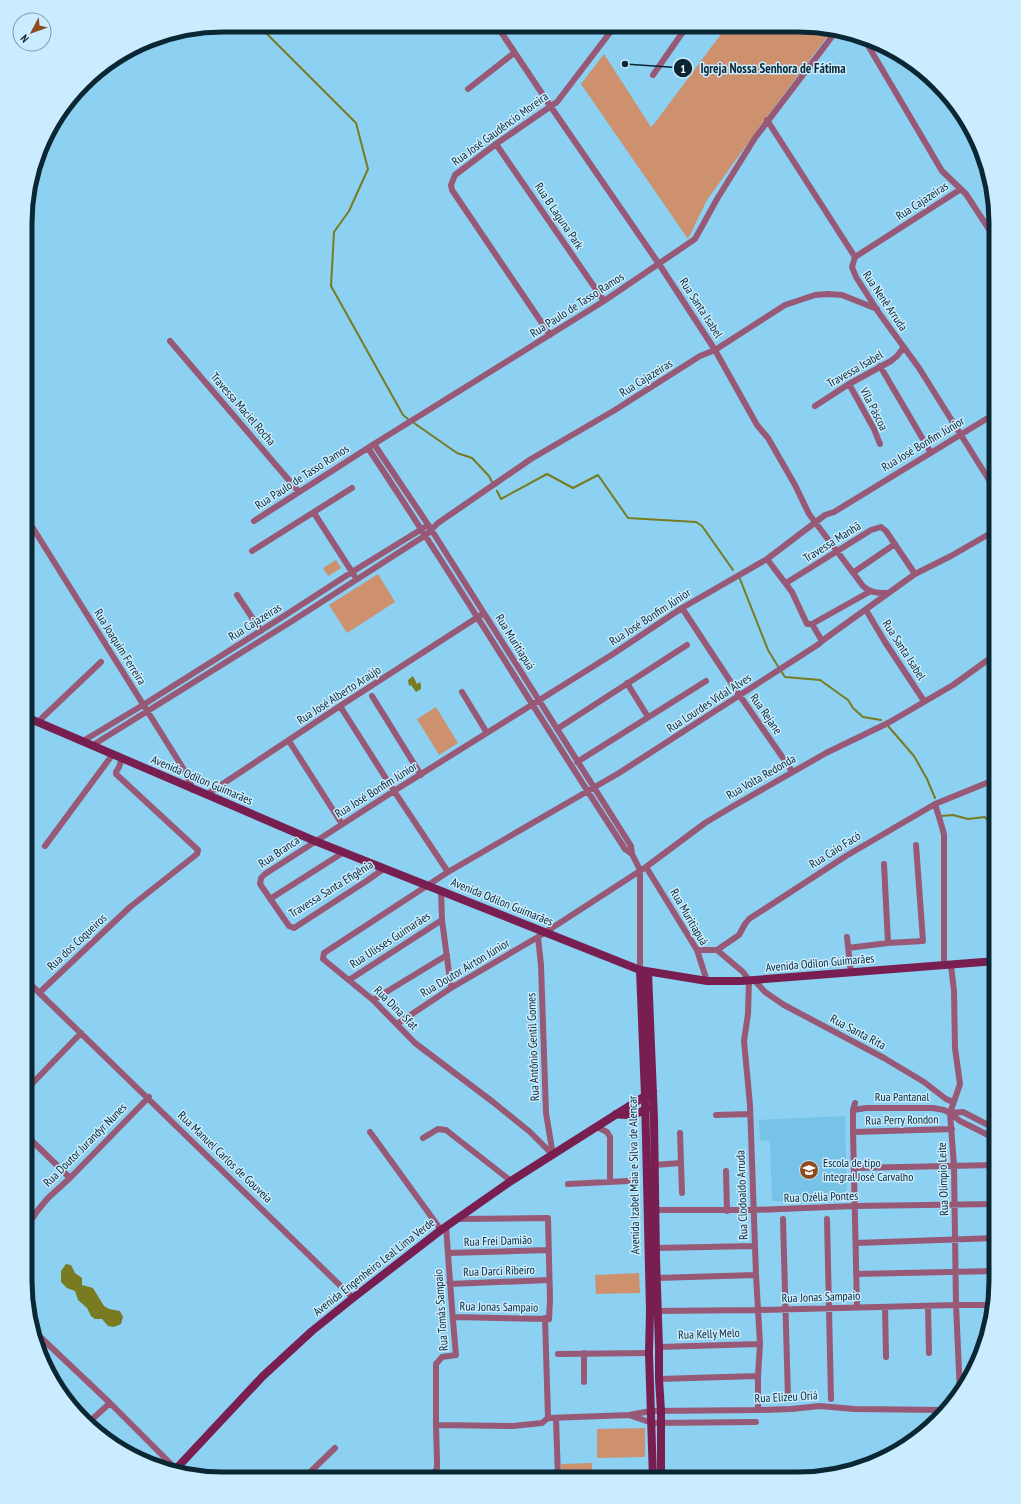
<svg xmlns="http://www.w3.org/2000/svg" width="1021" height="1504" viewBox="0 0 1021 1504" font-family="'PT Sans Narrow',sans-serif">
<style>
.built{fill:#77c2e7}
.green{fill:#ce916e}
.water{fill:#787b21}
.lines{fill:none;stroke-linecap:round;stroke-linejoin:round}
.stream{stroke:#787b21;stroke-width:2}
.street{stroke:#975976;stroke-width:6}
.secondary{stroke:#781e50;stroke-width:8}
.labels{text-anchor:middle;stroke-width:3;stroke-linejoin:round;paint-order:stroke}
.street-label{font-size:12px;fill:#0b2734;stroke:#cbecfe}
.poi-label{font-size:12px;fill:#0b2734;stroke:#cbecfe;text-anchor:start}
.rim{fill:none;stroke:#0b2734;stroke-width:5}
.leader{fill:none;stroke:#0b2734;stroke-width:1.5}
.callout-dot{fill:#0b2734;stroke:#cbecfe;stroke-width:1.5}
.mark-label{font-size:12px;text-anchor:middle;font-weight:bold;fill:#fff}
.callout-label{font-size:13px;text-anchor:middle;font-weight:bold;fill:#0b2734;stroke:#cbecfe;stroke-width:3;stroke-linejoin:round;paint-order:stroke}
</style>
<rect width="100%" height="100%" fill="#8cd0f2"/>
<path class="built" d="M845 1116 847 1200 845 1202 772 1201 770 1141 760 1140 759 1120Z"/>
<path class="green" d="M727 26 824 27 833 29 766 118 707 200 688 239 581 84 604 54 651 127 654 124Z
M336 560 341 568 328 576 323 568Z
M378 574 395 602 347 633 329 605Z
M436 707 458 743 439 755 417 719Z
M639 1273 640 1293 596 1294 595 1275Z
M645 1428V1457L597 1458V1429Z
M592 1463V1478H562L561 1464Z"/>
<path class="water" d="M413 676 417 684 420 682 421 685V689L416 692 411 685 409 686 408 680Z
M66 1264 71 1265 75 1273 82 1278V1285L93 1288 104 1306 109 1309 120 1311 123 1317 121 1324 114 1327 108 1326 102 1319H95L91 1316 87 1308 78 1300 75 1291 67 1288 61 1282V1271Z"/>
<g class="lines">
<path class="stream" d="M251 25 265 32 356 123 368 169 349 211 334 232 331 286 403 415 408 419
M414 423 457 453 472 458 489 476 492 482
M497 491 501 499 547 474 573 488 598 475 628 518 696 522 702 526 733 570
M740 579 768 650 779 668
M781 671 785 677 820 680 848 700 853 708 863 717 881 720
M888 726 914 756 927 779 935 798
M941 816 953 815 968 819 985 817 996 832"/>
<path class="street" d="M497 26 551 107 659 264 715 350 757 425 768 438 795 485 809 514 863 586C870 593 878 593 887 593
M863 37 942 171 966 194 996 240
M653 75 687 26
M468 89 514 53
M767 120 855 257 852 267 856 277 879 313 919 368 996 491
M496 144 604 301
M855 257 961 189
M550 335 452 190 451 185 455 175 496 144 557 102 615 26
M170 341 299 492
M880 366 931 453
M849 384 874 429 880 444
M815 406 849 384 891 361 897 356 904 347
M374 444 429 526 631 846 632 854
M368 448C456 580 538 716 625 849L632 854 640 870V970
M314 513 354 575
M26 517 186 773 193 790
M254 521 374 444 604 301 695 239 717 199 755 138 837 30
M252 551 352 488
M767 559 792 592 807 624H812L822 641
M854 572 895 544
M786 583 871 530 881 527 886 531 915 574
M237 595 261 631
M682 608 740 696 792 771
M866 610 885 642 924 701
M812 624 871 591
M627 683 648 717
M462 692 487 733
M372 696 421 775
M340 706 394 791 448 872
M39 722 42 718 101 662
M557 729 687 645
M83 741 143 705 284 616 352 572 425 527
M289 741 342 824
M93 745 289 623 426 535 438 523 531 459 615 410 700 356 715 350 785 305 815 295 828 294 842 295 877 309
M577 762 706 681
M206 795 340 706 481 615
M935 804 942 827 944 835V965
M990 812H996
M45 846 113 754
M884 864 888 943
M646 867 697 950 707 981
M385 868 365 882 294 928 289 926 260 884 261 878 265 874 394 791 613 654 682 608 767 559 825 515 834 512 996 413
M441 890 442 920 451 988
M270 899 344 852
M538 937 541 965 546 1113 553 1155
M847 937 851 973
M848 948 888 943 923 941 916 845
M697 950H717L739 935 745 924 749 919 846 856 935 804 989 782 996 778
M717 950 743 972 749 980 748 1014 744 1041 750 1105 756 1275 760 1344 758 1376V1410
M951 965 954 991 955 1048 960 1084 950 1113 954 1166 956 1305 960 1394
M25 979 353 1298
M349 980 442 920
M754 980 765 992 784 1005 884 1058 924 1082 946 1099 953 1102
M39 993 130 907 197 854 198 850 116 774V772L119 767 122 758
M373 1000 447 955
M397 1024 451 988 538 937 646 867 705 823 730 808 826 753 888 723 953 685 996 654
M25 1091 81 1033
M855 1103 853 1110V1132L857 1307
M853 1110 866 1108H933L944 1110 950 1113 960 1121 996 1139
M950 1113 963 1112 996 1129
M716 1115 750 1114
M597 1127 607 1132 610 1137V1181
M370 1132 441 1230
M853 1132 952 1129
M680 1133 682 1193
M25 1134 70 1178
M423 1138 438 1129 446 1130 511 1181
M553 1155 530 1132 493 1102 415 1043 373 1000 323 959 324 953 448 872 619 773 819 644 822 641 837 630 915 574 951 556 996 530
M654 1165 681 1163
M854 1168 996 1165
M726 1171 727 1211
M568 1184 628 1181
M651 1210H754L855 1206 996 1204
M783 1219 788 1399
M827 1219 831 1399
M25 1229 38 1210 48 1198 70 1178 149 1097
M856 1243 996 1238
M656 1248 755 1246
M448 1253 549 1250
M856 1274 996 1271
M656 1278 756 1275
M449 1284 549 1280
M928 1306 929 1353
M885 1307 886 1357
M655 1311 759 1310 956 1305H993
M453 1317 549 1319 550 1299 548 1218 457 1219
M545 1318 548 1418
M33 1330 110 1403 179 1472
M659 1347 760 1344
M584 1353V1382
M558 1354 649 1353
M659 1379 758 1376
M629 1415 652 1423 756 1422
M556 1418 558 1478
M88 1423 110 1403
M436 1425 513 1426 542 1423 548 1418 629 1415 651 1411 758 1410 791 1409 820 1406 854 1409 945 1410
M304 1478 335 1448
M431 1478 437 1468V1460L436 1425V1364L442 1357 456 1355C452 1312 449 1269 446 1226"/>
<path class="secondary" d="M26 717 315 841 640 970 707 981H741L996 961
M640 970 645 1095 650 1311 649 1353 653 1479
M648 972 654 1119 656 1259 659 1347V1379L661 1411V1479
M616 1114C628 1116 636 1116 647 1108
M174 1471 263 1376 312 1331 353 1298 441 1230 511 1181 653 1091"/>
</g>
<defs>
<g id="school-disc" transform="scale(1)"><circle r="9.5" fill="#8f4b1d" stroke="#cbecfe"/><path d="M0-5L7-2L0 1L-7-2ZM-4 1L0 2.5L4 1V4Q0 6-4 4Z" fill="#fff"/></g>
</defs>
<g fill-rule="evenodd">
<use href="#school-disc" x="809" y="1170"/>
</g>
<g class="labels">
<g class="street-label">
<text transform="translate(500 129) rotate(-36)" y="4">Rua José Gaudêncio Moreira</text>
<text transform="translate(922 201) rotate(-33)" y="4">Rua Cajazeiras</text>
<text transform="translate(559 216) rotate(56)" y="4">Rua B Laguna Park</text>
<text transform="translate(885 301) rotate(56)" y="4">Rua Nenê Arruda</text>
<text transform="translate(577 305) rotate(-33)" y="4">Rua Paulo de Tasso Ramos</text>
<text transform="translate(701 308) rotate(57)" y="4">Rua Santa Isabel</text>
<text transform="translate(855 369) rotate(-30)" y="4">Travessa Isabel</text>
<text transform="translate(646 378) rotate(-32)" y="4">Rua Cajazeiras</text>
<text transform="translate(243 409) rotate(49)" y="4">Travessa Maciel Rocha</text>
<text transform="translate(874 409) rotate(63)" y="4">Vila Páscoa</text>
<text transform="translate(923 444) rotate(-31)" y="4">Rua José Bonfim Júnior</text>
<text transform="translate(302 477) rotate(-33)" y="4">Rua Paulo de Tasso Ramos</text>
<text transform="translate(832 542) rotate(-32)" y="4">Travessa Manhã</text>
<text transform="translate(650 617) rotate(-33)" y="4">Rua José Bonfim Júnior</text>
<text transform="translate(255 622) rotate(-32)" y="4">Rua Cajazeiras</text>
<text transform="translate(515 642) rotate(58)" y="4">Rua Muritiapuá</text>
<text transform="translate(120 647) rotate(58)" y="4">Rua Joaquim Ferreira</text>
<text transform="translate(904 650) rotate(57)" y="4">Rua Santa Isabel</text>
<text transform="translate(339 695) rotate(-33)" y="4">Rua José Alberto Araújo</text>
<text transform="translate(709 703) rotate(-33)" y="4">Rua Lourdes Vídal Alves</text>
<text transform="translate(766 714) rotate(55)" y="4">Rua Rejane</text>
<text transform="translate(761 777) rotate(-30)" y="4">Rua Volta Redonda</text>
<text transform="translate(202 780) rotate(23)" y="4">Avenida Odilon Guimarães</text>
<text transform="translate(376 790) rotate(-32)" y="4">Rua José Bonfim Júnior</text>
<text transform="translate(835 850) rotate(-32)" y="4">Rua Caio Facó</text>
<text transform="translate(279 852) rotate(-34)" y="4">Rua Branca</text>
<text transform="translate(331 889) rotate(-32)" y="4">Travessa Santa Efigênia</text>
<text transform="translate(502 902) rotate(22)" y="4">Avenida Odilon Guimarães</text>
<text transform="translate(689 917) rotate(60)" y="4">Rua Muritiapuá</text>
<text transform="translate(390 940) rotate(-33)" y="4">Rua Ulisses Guimarães</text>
<text transform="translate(77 942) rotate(-43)" y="4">Rua dos Coqueiros</text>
<text transform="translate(820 963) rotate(-5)" y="4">Avenida Odilon Guimarães</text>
<text transform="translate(465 968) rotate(-31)" y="4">Rua Doutor Airton Júnior</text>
<text transform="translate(396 1008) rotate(45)" y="4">Rua Dina Sfat</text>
<text transform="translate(858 1032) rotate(28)" y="4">Rua Santa Rita</text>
<text transform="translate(533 1047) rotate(-92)" y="4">Rua Antônio Gentil Gomes</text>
<text x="902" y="1101">Rua Pantanal</text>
<text transform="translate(902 1120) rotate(-1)" y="4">Rua Perry Rondon</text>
<text transform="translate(85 1145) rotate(-45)" y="4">Rua Doutor Jurandyr Nunes</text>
<text transform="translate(225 1157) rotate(44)" y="4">Rua Manuel Carlos de Gouveia</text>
<text transform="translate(634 1175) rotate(-91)" y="4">Avenida Izabel Maia e Silva de Alencar</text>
<text transform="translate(943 1179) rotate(-92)" y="4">Rua Olímpio Leite</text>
<text transform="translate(742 1195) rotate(-92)" y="4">Rua Clodoaldo Arruda</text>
<text transform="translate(821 1197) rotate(-2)" y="4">Rua Ozélia Pontes</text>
<text transform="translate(498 1241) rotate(-2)" y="4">Rua Frei Damião</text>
<text transform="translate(374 1267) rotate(-38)" y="4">Avenida Engenheiro Leal Lima Verde</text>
<text transform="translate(499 1271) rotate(-2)" y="4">Rua Darci Ribeiro</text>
<text transform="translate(821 1297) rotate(-2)" y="4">Rua Jonas Sampaio</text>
<text transform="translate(499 1307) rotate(1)" y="4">Rua Jonas Sampaio</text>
<text transform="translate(441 1310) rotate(-94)" y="4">Rua Tomás Sampaio</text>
<text transform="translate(709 1334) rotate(-2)" y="4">Rua Kelly Melo</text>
<text transform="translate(786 1397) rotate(-3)" y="4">Rua Elizeu Oriá</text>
</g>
<g class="poi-label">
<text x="823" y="1167">Escola de tipo<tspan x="823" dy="14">integral José Carvalho</tspan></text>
</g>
</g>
<path d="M0 0H1021V1504H0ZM223 32H798A191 191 0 0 1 989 223V1281A191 191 0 0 1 798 1472H223A191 191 0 0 1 32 1281V223A191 191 0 0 1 223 32Z" fill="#cbecfe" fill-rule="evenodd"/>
<path class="rim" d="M223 32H798A191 191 0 0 1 989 223V1281A191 191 0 0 1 798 1472H223A191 191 0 0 1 32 1281V223A191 191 0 0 1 223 32Z"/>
<path class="leader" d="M625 64L683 68"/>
<g class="callout-dot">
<circle cx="625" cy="64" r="4"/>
<circle cx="683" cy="68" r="10"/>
</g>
<g class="mark-label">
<text x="683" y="73">1</text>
</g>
<g class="callout-label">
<text x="773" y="73">Igreja Nossa Senhora de Fátima</text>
</g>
<g transform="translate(32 32) rotate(229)"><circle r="19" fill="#cbecfe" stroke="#7e9dad"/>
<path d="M0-3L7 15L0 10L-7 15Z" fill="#8f4b1d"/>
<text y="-6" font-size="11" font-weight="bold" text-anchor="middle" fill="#0b2734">N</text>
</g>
</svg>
